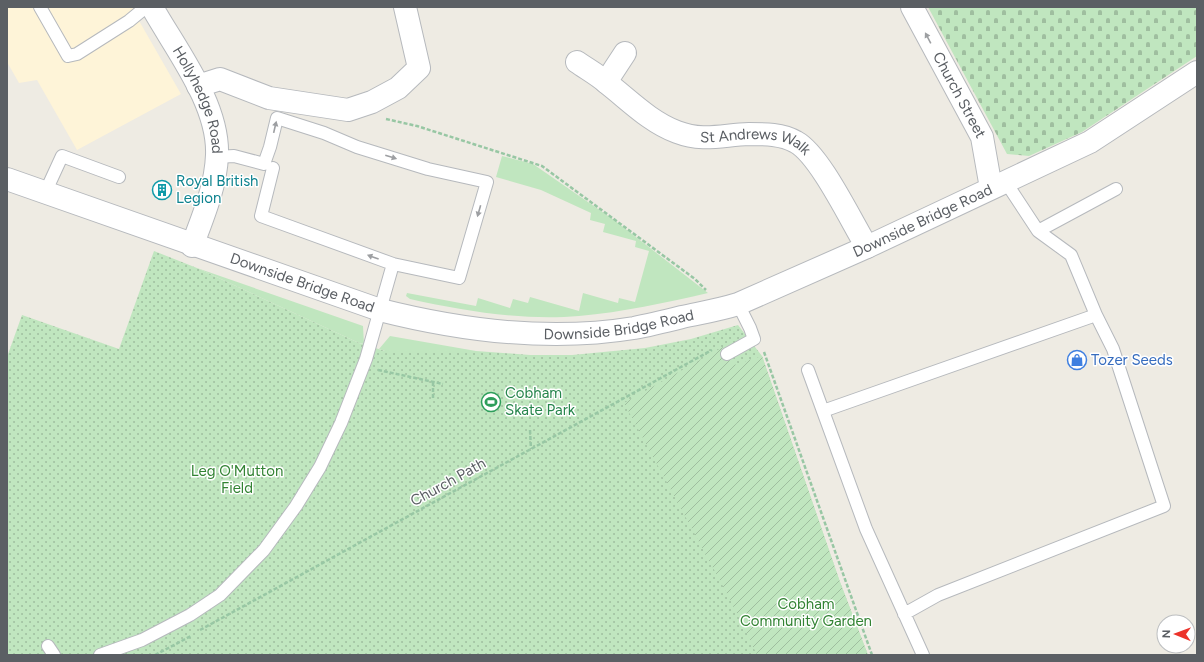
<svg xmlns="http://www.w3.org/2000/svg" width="1204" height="662" viewBox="0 0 1204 662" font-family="Figtree,sans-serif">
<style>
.commercial{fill:#fef4d8}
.grass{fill:#c0e6bf}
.cemetery{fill:url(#cemetery-stones)}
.park{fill:url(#park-dots)}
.garden{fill:url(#garden-furrows)}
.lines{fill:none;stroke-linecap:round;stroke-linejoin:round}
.service-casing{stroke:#b6b9bd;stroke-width:14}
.minor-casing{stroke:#b6b9bd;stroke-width:24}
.tertiary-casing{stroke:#b6b9bd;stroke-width:24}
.path{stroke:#98c7a4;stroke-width:2.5;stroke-dasharray:4 2;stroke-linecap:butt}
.service{stroke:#fff;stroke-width:12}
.minor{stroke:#fff;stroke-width:22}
.tertiary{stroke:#fff;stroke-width:22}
.oneway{fill:#9d9fa2}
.labels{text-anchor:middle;stroke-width:3;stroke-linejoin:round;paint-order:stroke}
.street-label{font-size:15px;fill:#5b5f64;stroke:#fff}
.culture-label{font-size:15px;fill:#0d838f;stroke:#fff;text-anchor:start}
.shop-label{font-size:15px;fill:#366cbe;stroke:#fff;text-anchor:start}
.leisure-label{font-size:15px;fill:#27864d;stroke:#fff;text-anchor:start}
.park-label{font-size:15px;fill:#328333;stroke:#fff}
</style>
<defs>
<pattern id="cemetery-stones" width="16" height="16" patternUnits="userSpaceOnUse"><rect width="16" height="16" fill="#c0e6bf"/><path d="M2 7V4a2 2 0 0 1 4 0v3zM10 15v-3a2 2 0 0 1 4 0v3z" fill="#9fbe9f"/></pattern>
<pattern id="park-dots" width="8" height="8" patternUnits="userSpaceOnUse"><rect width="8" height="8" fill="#c0e6bf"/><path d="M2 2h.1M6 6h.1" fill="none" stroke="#9fbe9f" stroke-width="1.8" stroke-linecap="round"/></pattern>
<pattern id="garden-furrows" width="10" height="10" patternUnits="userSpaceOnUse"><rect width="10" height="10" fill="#c0e6bf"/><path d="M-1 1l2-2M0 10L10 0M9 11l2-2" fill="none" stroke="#9fbe9f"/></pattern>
</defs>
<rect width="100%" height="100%" fill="#eeebe3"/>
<path class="commercial" d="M7 7H141L134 12 181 94 77 150 37 80 19 83 7 62Z"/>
<path class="grass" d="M502 156 533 164 614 220 708 293C665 303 623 312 579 316 524 321 464 311 410 299L406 296 407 293 476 306 478 298 510 308 513 299 528 303 530 297 579 311 583 293 618 303 619 298 635 302 649 251 635 247 636 241 603 232 605 224 590 220 591 213 541 190 496 177Z
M197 268 363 326 364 344 359 343Z
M390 336 476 351H385L379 349Z"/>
<path class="cemetery" d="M928 7H1197V56L1082 132 1029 156 1007 154Z"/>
<path class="park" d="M154 251 197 268 359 343 385 351H476L530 355H572L645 348 691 339 738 325 762 356 840 582 868 655H7V357L22 315 119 349Z"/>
<path class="garden" d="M723 347 734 365 762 356 840 582 868 655H757L732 603 624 403Z"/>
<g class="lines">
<g class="service-casing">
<path id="service" d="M40 7 68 56 77 54 129 21 146 7
M217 157 234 156 264 164 270 147 277 118 324 133 357 147 428 169 487 182 459 278 393 264 261 216 273 168
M45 193 62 156 119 177
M1038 231 1116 189
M727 354 754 339 750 328 738 304
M808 370 866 529 923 655
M823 411 1096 315 1071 255 1038 231 1011 190 1007 181
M904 614 938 595 1164 506 1113 349 1096 315
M48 646 54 655
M100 655 142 640 190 615 220 595 264 550 296 506 320 467 341 423 366 359 393 264"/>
</g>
<g class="minor-casing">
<g id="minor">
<path id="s1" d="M152 7C176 50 219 104 217 155 216 186 203 217 192 246"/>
<path id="s2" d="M912 7 982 137 991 188"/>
<path id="s3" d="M577 62C587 69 598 75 607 83 629 100 650 122 677 132 703 142 722 135 749 134 765 134 782 134 796 142 820 155 851 221 867 247"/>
<path d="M606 82 625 53"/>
<path d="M198 86 220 79 269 98 348 110 372 102 398 88 419 68 405 7"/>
</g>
</g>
<g class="tertiary-casing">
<g id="tertiary">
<path id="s4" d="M7 179 380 310C463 331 549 342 634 328 650 325 666 321 682 317 700 313 719 310 738 304L867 247 1090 142 1197 72"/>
</g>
</g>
<path class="path" d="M386 119 417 126 542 166 695 279 706 290
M764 352 872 655
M378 370 443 384
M433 398V383
M530 430 531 449
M200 630 712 350
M155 655 191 636"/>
<use href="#service" class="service"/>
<use href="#minor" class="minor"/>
<use href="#tertiary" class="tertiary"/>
</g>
<defs><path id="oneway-solid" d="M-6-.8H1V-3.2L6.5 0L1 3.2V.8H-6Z"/></defs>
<g class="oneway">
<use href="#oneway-solid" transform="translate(928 38) rotate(-118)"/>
<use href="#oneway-solid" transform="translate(275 127) rotate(-77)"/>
<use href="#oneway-solid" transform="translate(391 157) rotate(17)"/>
<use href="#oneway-solid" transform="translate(479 211) rotate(106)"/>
<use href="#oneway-solid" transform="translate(373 257) rotate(-160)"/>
</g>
<defs>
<g id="building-ring" transform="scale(1)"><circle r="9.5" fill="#fff" stroke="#0f9aa8" stroke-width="1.5"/><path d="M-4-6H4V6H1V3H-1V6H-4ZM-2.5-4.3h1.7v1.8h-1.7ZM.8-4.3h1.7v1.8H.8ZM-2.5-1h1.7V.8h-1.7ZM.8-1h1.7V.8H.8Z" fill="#0f9aa8"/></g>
<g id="shop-ring" transform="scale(1)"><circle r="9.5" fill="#fff" stroke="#3f7fe0" stroke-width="1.5"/><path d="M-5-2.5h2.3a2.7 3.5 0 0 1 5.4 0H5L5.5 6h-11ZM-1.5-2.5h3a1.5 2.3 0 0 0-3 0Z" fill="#3f7fe0"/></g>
<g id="stadium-ring" transform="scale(1)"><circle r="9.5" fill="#fff" stroke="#2e9e5b" stroke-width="1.5"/><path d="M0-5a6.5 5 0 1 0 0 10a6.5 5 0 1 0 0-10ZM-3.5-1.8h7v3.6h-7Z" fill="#2e9e5b"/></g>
</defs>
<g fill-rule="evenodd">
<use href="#building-ring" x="162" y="190"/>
<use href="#shop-ring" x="1077" y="360"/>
<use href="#stadium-ring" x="491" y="402"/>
</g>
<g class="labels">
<g class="street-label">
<text dy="5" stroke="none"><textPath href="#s2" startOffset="100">Church Street</textPath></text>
<text dy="5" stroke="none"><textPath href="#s1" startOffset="105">Hollyhedge Road</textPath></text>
<text dy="5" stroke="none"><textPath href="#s3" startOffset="203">St Andrews Walk</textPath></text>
<text dy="5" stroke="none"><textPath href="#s4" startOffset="961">Downside Bridge Road</textPath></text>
<text dy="5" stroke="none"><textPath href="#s4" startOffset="313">Downside Bridge Road</textPath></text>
<text dy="5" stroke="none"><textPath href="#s4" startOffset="637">Downside Bridge Road</textPath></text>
<text transform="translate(448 482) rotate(-29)" y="5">Church Path</text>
</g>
<g class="culture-label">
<text x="176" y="186">Royal British<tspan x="176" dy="17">Legion</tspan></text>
</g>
<g class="shop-label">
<text x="1091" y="365">Tozer Seeds</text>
</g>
<g class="leisure-label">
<text x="505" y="398">Cobham<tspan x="505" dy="17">Skate Park</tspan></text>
</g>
<g class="park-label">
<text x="237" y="476">Leg O'Mutton<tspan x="237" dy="17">Field</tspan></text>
<text x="806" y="609">Cobham<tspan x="806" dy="17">Community Garden</tspan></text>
</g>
</g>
<rect width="1204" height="662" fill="none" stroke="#5b5f64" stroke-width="16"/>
<g transform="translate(1176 634) rotate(271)"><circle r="19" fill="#ffffff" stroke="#bdbfc1"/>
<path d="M0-3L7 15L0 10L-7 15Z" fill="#ec332b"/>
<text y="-6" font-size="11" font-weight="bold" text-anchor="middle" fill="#5b5f64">N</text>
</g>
</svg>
